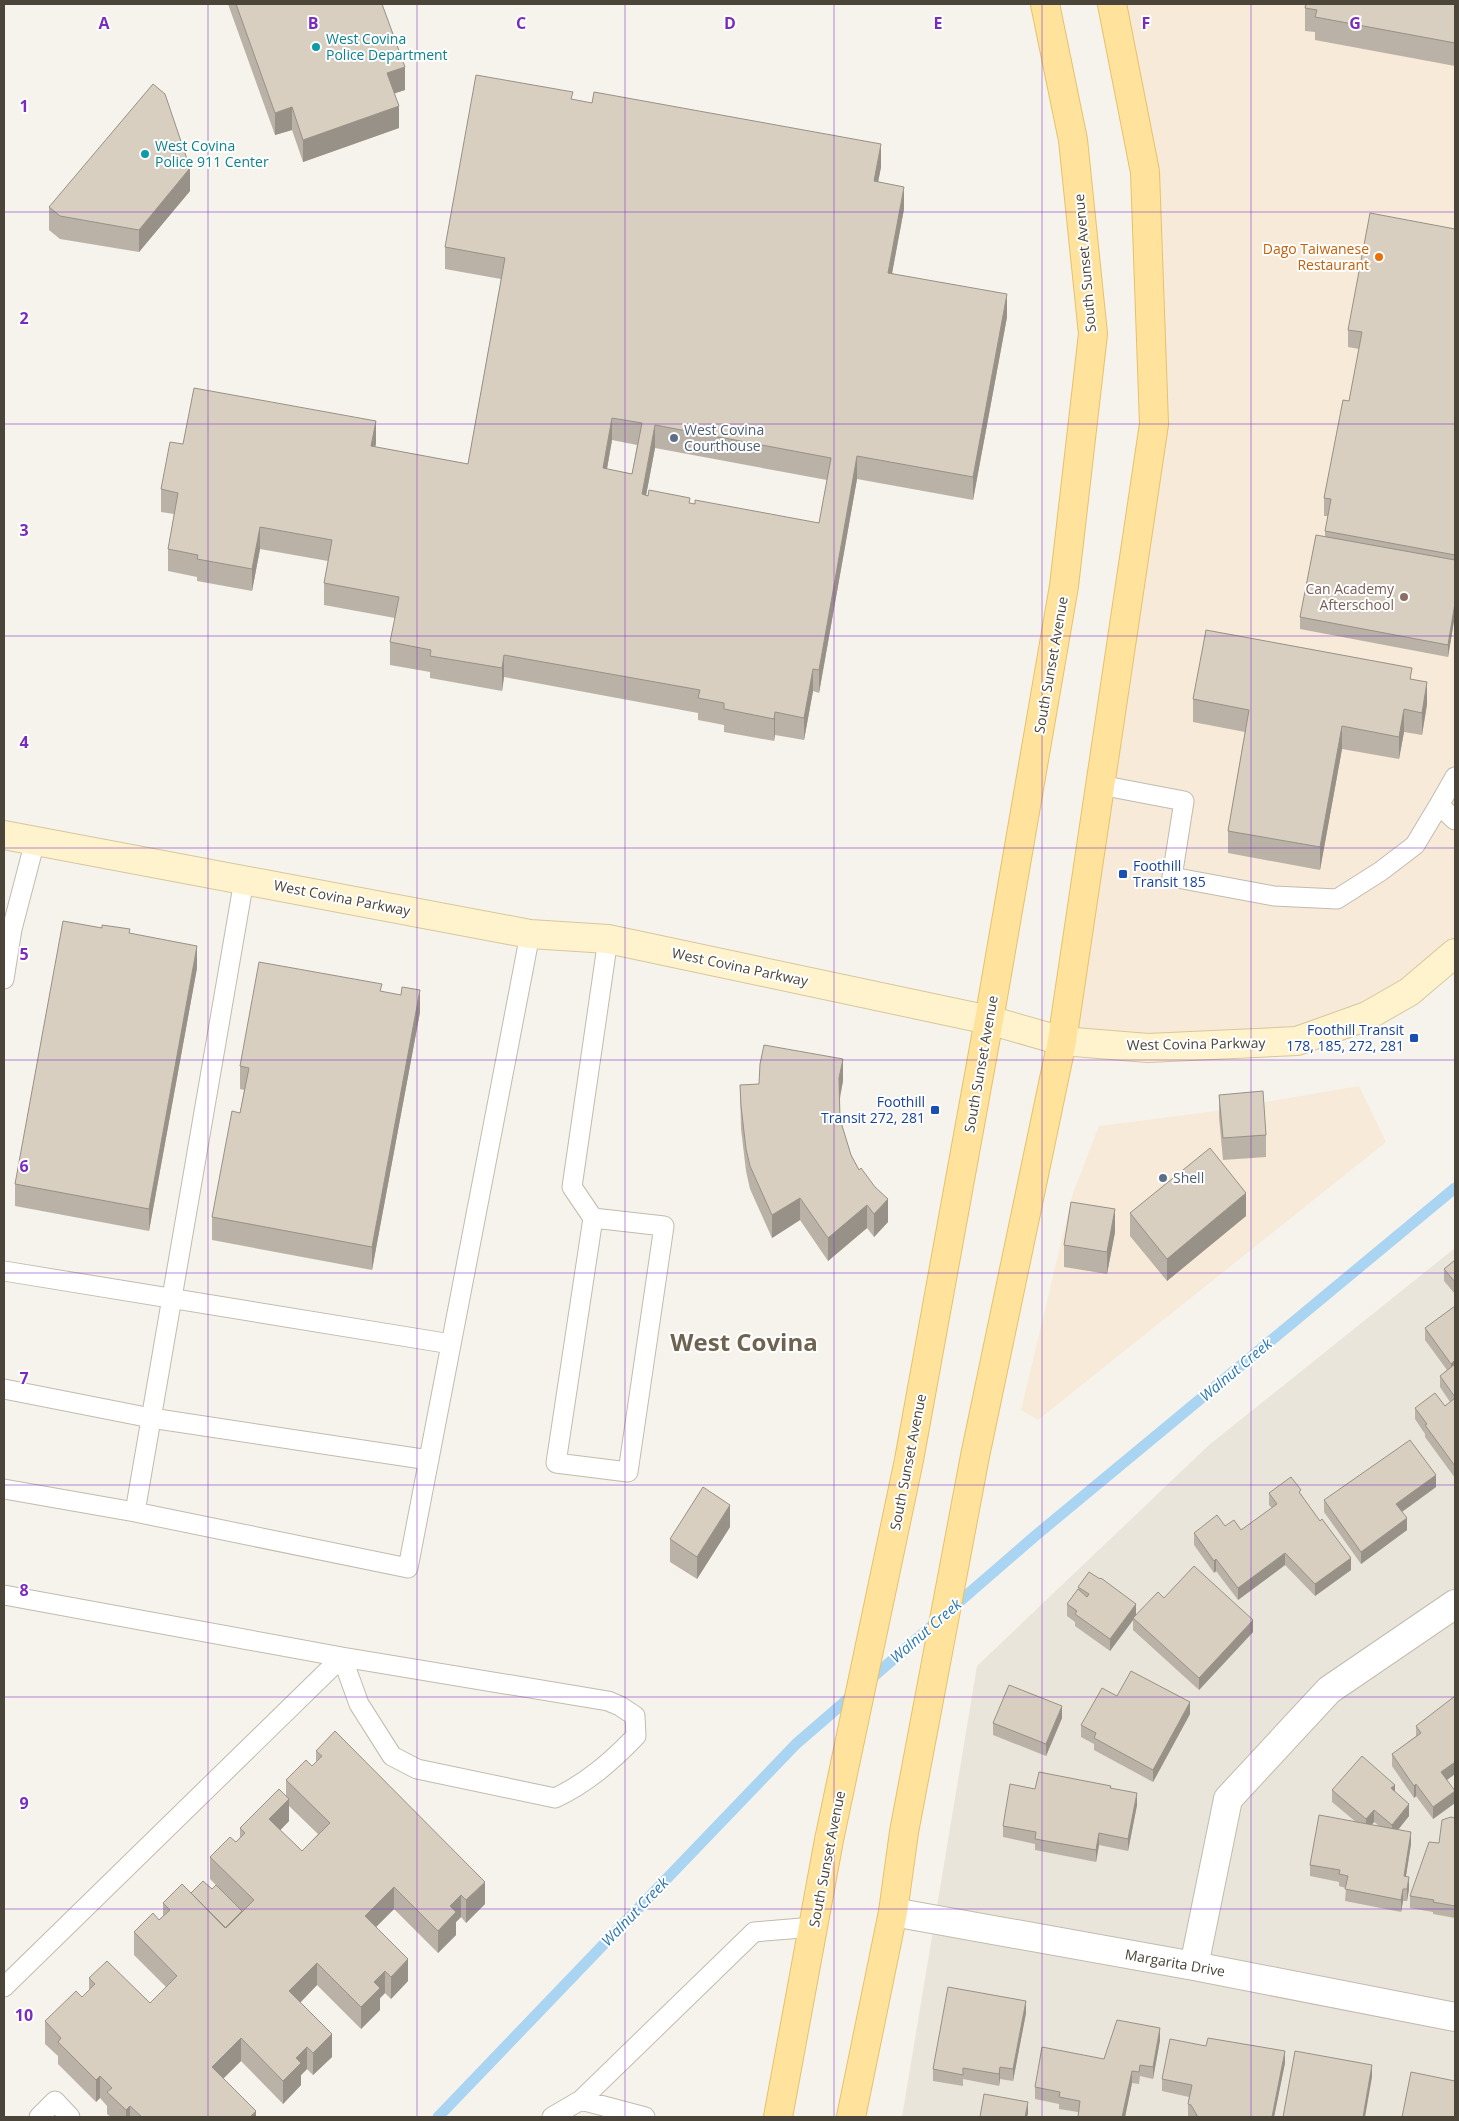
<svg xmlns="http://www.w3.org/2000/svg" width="1459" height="2121" viewBox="0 0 1459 2121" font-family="'Open Sans',sans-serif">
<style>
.residential{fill:#eae5da}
.commercial{fill:#f7ead8}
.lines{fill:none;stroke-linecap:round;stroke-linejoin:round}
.stream{stroke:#a9d4f2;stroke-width:11}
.lane-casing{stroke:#c2bbae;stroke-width:21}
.street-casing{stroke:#c2bbae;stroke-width:30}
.secondary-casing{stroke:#d6c79b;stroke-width:30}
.primary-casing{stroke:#e6c16a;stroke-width:30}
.lane{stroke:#fff;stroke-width:19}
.street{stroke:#fff;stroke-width:28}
.secondary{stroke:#fff3cd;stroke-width:28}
.primary{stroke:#ffe39c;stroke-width:28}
.wall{fill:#bab2a6;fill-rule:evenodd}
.shaded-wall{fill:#979187}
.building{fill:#d8cfc1;stroke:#979187;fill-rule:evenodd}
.grid{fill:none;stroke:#7b2cbf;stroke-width:1;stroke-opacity:0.55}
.culture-dot{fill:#0f9aa8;stroke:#fff;stroke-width:2}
.food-dot{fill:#e8710a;stroke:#fff;stroke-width:2}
.service-dot{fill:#5c6f8a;stroke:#fff;stroke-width:2}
.education-dot{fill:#8d6e63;stroke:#fff;stroke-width:2}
.transit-dot{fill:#1a4fb4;stroke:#fff;stroke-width:2}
.labels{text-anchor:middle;stroke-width:4;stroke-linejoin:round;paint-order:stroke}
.culture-label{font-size:14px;fill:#0d838f;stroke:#fff;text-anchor:start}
.food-label{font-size:14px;fill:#c56008;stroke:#fff;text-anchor:end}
.street-label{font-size:14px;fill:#4b4439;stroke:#fff}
.service-label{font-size:14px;fill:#4e5e75;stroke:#fff;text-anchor:start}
.education-label{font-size:14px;fill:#785e54;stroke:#fff;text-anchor:end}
.transit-label{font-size:14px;fill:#164399;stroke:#fff;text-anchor:end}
.water-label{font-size:15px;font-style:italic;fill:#2e7ab2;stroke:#fff}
.town-label{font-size:24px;font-weight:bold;fill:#6e6250;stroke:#fff}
.grid-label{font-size:16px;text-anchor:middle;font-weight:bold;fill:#7b2cbf;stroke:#fff;stroke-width:4;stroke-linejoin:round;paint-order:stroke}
</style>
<rect width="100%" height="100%" fill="#f6f3ec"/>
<path class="residential" d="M1455 1248V2117H902L977 1666 1209 1445Z"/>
<path class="commercial" d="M1112 4H1455V953L1297 1041H1062L1154 424 1145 172Z
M1359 1086 1386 1142 1038 1420 1021 1410 1073 1193 1099 1126 1202 1113Z"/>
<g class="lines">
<path class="stream" d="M952 1608 1035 1536 1455 1188
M867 1682 940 1619
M438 2117 796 1744 855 1693"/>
<g class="lane-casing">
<path id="lane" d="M1100 785 1184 801 1172 877 1274 896 1337 899 1381 871 1415 845 1439 805 1455 820
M1439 805 1455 777
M244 880 135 1512 408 1568 530 934
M4 979 12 929 35 841
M593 1218 664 1226 628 1472 556 1463 593 1218 572 1187 608 939
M4 1271 451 1344
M4 1389 151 1418 429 1460
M4 1489 135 1512
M4 1595 342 1657 4 1987
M342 1657 608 1701 620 1706 635 1716 636 1736C612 1761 587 1783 555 1798L417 1769 392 1756 359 1704Z
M581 2100 645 2117
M39 2117 55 2101 70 2117
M552 2117 581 2100 754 1932 814 1927"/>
</g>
<g class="street-casing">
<path id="street" d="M893 1912 1194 1966 1455 2017
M1194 1966 1228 1799 1329 1690 1455 1604"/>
</g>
<g class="secondary-casing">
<path id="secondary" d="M4 835 530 934 608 939 989 1020 1062 1041 1148 1048 1297 1041 1367 1016 1409 992 1455 953"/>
</g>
<g class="primary-casing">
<path id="primary" d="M778 2117 829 1840 909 1460 989 1020 1064 586 1093 334 1073 140 1045 4
M851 2117 893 1912 904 1832 975 1456 1062 1041 1154 424 1145 172 1112 4"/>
</g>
<use href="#lane" class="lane"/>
<use href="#street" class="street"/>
<use href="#secondary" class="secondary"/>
<use href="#primary" class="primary"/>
</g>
<path class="wall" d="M228 4H382L405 90 394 93 399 128 303 162 292 130 275 135Z
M1455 4V66L1315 40V32L1305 31V8Z
M573 100 881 167 878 182 904 209 892 273 1007 317 973 500 857 479 819 693 813 691 804 740 775 735 774 741 724 732V725L698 720V713L504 677 502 691 430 678V672L390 665V642L395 618 324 605V583L328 561 260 549 252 591 197 581V577L168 571V549L174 514 161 512V489L183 444 376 443 375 447 468 464 501 279 445 269V247ZM612 440 637 445 632 474 607 469ZM655 448 827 480 819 523 690 503 646 495Z
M190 191 139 252 60 239 49 230V207Z
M1455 229V615L1448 657 1300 629V617L1325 536V531L1328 516H1324V498L1349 401 1359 349 1348 347V330Z
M1412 679 1427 704 1422 735 1404 732 1399 759 1342 749 1320 870 1228 853V831L1245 732 1193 722V699Z
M102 928 130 933 197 968 149 1231 15 1206V1184Z
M382 991 420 1012 372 1270 212 1240V1217L240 1113 244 1090 240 1089V1066Z
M843 1081 840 1099V1119L851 1155 888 1222 874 1237 867 1228 828 1261 800 1220 772 1238 750 1189 746 1171 741 1129 740 1085Z
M1219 1095 1266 1135V1157L1223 1160 1219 1117Z
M1130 1213 1246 1216 1167 1281 1130 1236Z
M1115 1232 1107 1274 1064 1267V1245Z
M1455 1260V1294L1444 1281V1269Z
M1455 1306V1478L1425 1437V1434L1415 1419V1408L1445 1406 1450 1402 1440 1387V1376L1447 1370 1425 1340V1328Z
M1436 1487 1402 1512 1407 1530 1361 1564 1324 1512V1500Z
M1269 1493 1301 1494 1351 1570 1315 1596 1285 1565 1238 1600 1216 1571 1214 1573 1194 1545V1533L1225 1526 1241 1530 1272 1508 1269 1505Z
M730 1527 697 1579 670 1562V1539Z
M1078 1587 1136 1615 1164 1598 1253 1632 1199 1690 1133 1630V1620L1110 1651 1075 1626V1622L1067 1616V1604L1078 1590Z
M1117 1696 1190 1714 1153 1782 1094 1750V1744L1081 1737V1725Z
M1062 1718 1046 1756 993 1735V1723Z
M1416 1726 1455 1774 1447 1780 1455 1803 1433 1819 1416 1796 1414 1798 1392 1766V1754L1416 1736Z
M316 1751 485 1904 466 1923 461 1917 456 1922V1935L438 1953 394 1909 376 1927 408 1981 391 1999 385 1993 380 1998V2010L361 2029 317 1985 300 2003 332 2057 313 2075 307 2069 301 2075V2085L283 2104 241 2061 223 2078 256 2117H111L107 2114V2106L100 2098 96 2102 58 2064V2056L45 2044V2021L82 1997 89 1990V1978L150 2003 166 1987 134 1955V1932L159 1920 163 1916V1903L191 1893 212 1889 216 1885 210 1879V1857L236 1842 240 1837V1828L286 1796V1780L312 1766 316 1762ZM289 1806 318 1834 302 1851 280 1830 289 1821Z
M1111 1788 1137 1805 1128 1851 1099 1845 1096 1862 1035 1850V1844L1003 1837V1826L1035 1789Z
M1332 1790 1395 1792 1409 1816 1398 1830 1411 1844 1406 1876 1409 1889 1407 1901H1403L1401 1912 1345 1901 1346 1888 1339 1886V1882L1310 1876V1865L1356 1822 1332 1802ZM1374 1822 1379 1826 1372 1825Z
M1455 1818V1918L1433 1914V1912L1410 1908V1896L1439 1843Z
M1026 2013 1013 2081 1000 2079 999 2086 963 2079V2086L933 2081V2069Z
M1160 2040 1153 2079 1140 2076 1139 2084 1132 2083 1125 2117H1078V2112L1059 2109V2104L1035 2099V2087Z
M1285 2063 1274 2117H1191L1188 2116V2104L1189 2097 1162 2091V2079Z"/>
<path class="shaded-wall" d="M405 67V90L387 96V73Z
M399 106V128L303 162V140Z
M292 107V130L275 135V113Z
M881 144V167L874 203V181Z
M190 168V191L139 252V230Z
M904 187V209L888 295V273Z
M1007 294V317L973 500V477Z
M612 418V440L603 491V468Z
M376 421V443L371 469V446Z
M655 425V448L642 517V494Z
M857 456V479L819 693V670Z
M260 527V549L252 591V569Z
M1455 603V615L1448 657V645Z
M504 655V677L502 691V668Z
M813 669V691L804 740V718Z
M1427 682V704L1422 735V713Z
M1404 709V732L1399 759V737Z
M775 712V735L774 741V719Z
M1342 726V749L1320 870V847Z
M197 946V968L149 1231V1209Z
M420 990V1012L372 1270V1247Z
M843 1059V1081L839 1100V1078Z
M1246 1193V1216L1167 1281V1259Z
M800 1198V1220L772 1238V1215Z
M888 1199V1222L874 1237V1214Z
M867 1205V1228L828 1261V1238Z
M1115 1209V1232L1107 1274V1252Z
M1455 1360V1372L1451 1376V1364Z
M1436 1475V1487L1396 1516V1504Z
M730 1505V1527L697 1579V1557Z
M1407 1518V1530L1361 1564V1552Z
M1285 1553V1565L1238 1600V1588Z
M1351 1558V1570L1315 1596V1584Z
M1216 1559V1571L1214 1573V1561Z
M1136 1604V1615L1133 1618V1620L1110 1651V1639Z
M1253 1620V1632L1199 1690V1678Z
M1190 1702V1714L1153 1782V1770Z
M1062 1706V1718L1046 1756V1744Z
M1455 1762V1774L1441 1784V1772Z
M1416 1784V1796L1414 1798V1786Z
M1395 1785V1796L1391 1788Z
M1455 1791V1803L1433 1819V1807Z
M1137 1793V1805L1128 1851V1839Z
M289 1799V1821L269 1842V1819Z
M1409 1804V1816L1392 1837V1825Z
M1374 1810V1822L1366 1831V1819Z
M1411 1832V1844L1404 1888V1876Z
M1099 1833V1845L1096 1862V1850Z
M1409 1877V1889L1407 1901V1889Z
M485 1882V1904L466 1923V1900Z
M394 1887V1909L365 1938V1916Z
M1403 1889V1901L1401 1912V1900Z
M461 1895V1917L456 1922V1935L438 1953V1931L450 1906Z
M408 1959V1981L391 1999V1977Z
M317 1963V1985L289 2014V1991Z
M385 1971V1993L380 1998V2010L361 2029V2007L374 1982Z
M1026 2001V2013L1013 2081V2069Z
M1160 2028V2040L1153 2079V2067Z
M332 2034V2057L313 2075V2053Z
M241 2038V2061L212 2090V2067Z
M307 2047V2069L301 2075V2085L283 2104V2081L296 2058Z
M1285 2051V2063L1274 2117H1272Z
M1372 2065V2077L1365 2117H1363Z
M1000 2067V2079L999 2086V2074Z
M1132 2071V2083L1125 2117H1122Z
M100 2076V2098L96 2102V2080Z
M1028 2102V2114L1027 2117H1025Z
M130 2106V2117H126V2110Z
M256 2111V2117H250Z"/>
<path class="building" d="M236 4H382L405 67 387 73 399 106 303 140 292 107 275 113Z
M1306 4H1455V43L1315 17 1317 10 1305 8Z
M476 75 573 92 571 99 592 103 594 92 881 144 874 181 904 187 888 273 1007 294 973 477 857 456 819 670 813 669 804 718 775 712 774 719 724 709V703L698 698 700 690 504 655 502 668 430 656 431 650 390 642 399 597 324 583 332 540 260 527 252 569 197 559 198 555 168 549 178 493 161 489 170 442 183 444 194 388 376 421 371 446 468 464 505 258 445 247ZM612 418 642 423 632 474 603 468ZM655 425 831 458 819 523 695 500V504L689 503 690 498 649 490 648 496 642 494Z
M153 84 165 94 190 168 139 230 60 216 49 207Z
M1370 213 1455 229V555L1325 531 1331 499 1324 498 1343 400 1349 401 1362 332 1348 330Z
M1316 535 1455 560V603L1448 645 1300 617Z
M1206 630 1412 668 1410 679 1427 682 1422 713 1404 709 1399 737 1342 726 1320 847 1228 831 1249 710 1193 699Z
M63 921 102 928V925L130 929 129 933 197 946 149 1209 15 1184Z
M259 962 382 984 380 991 401 995 402 987 420 990 372 1247 212 1217 232 1111 240 1113 249 1068 240 1066Z
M764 1045 843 1059 839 1078 840 1119 851 1155 859 1170 861 1168 875 1187 888 1199 874 1214 867 1205 828 1238 800 1198 772 1215 750 1166 746 1149 741 1106 740 1085 759 1084 760 1064Z
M1263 1091 1266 1135 1223 1138 1219 1095Z
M1210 1148 1246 1193 1167 1259 1130 1213Z
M1071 1202 1115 1209 1107 1252 1064 1245Z
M1455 1260V1282L1444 1269Z
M1455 1306V1360L1451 1364 1425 1328Z
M1455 1364V1397L1440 1376Z
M1435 1393 1445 1406 1455 1398V1466L1425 1425 1427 1424 1415 1408Z
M1410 1440 1436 1475 1396 1504 1407 1518 1361 1552 1324 1500Z
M1291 1477 1301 1490 1299 1492 1320 1521 1322 1519 1351 1558 1315 1584 1285 1553 1238 1588 1216 1559 1214 1561 1194 1533 1217 1515 1225 1526 1234 1520 1241 1530 1277 1504 1269 1493Z
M703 1487 730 1505 697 1557 670 1539Z
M1194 1566 1253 1620 1199 1678 1133 1618 1158 1592 1164 1598Z
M1089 1572 1100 1579 1101 1578 1136 1604 1110 1639 1075 1614 1077 1611 1067 1604 1078 1589 1087 1597 1089 1594 1078 1587Z
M1131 1671 1190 1702 1153 1770 1094 1738 1096 1733 1081 1725 1102 1688 1117 1696Z
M1009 1685 1062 1706 1046 1744 993 1723Z
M1455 1696V1762L1441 1772 1455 1791 1433 1807 1416 1784 1414 1786 1392 1754 1421 1733 1416 1726Z
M335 1731 485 1882 466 1900 461 1895 450 1906 456 1912 438 1931 394 1887 365 1916 408 1959 391 1977 385 1971 374 1982 380 1988 361 2007 317 1963 289 1991 332 2034 313 2053 307 2047 296 2058 301 2063 283 2081 241 2038 212 2067 256 2111 250 2117H142L130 2106 126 2110 107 2092 112 2088 100 2076 96 2080 58 2042 61 2038 45 2021 76 1991 82 1997 95 1984 89 1978 107 1961 150 2003 177 1976 134 1932 153 1913 159 1920 170 1910 163 1903 182 1884 226 1928 254 1900 210 1857 230 1837 236 1842 245 1833 240 1828 279 1789 289 1799 269 1819 302 1851 330 1823 286 1780 306 1760 312 1766 322 1756 316 1751Z
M1362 1756 1395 1785 1391 1788 1409 1804 1392 1825 1374 1810 1366 1819 1332 1790Z
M1039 1772 1111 1786 1110 1788 1137 1793 1128 1839 1099 1833 1096 1850 1035 1839 1036 1832 1003 1826 1010 1784 1035 1789Z
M1319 1815 1411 1832 1404 1876 1409 1877 1407 1889H1403L1401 1900 1345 1889 1348 1876 1339 1874 1340 1870 1310 1865Z
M1451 1817 1455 1818V1906L1433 1902 1434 1900 1410 1896 1429 1842 1439 1843 1442 1820Z
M203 1881 212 1889 216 1885 242 1911 225 1928 191 1893Z
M948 1987 1026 2001 1013 2069 1000 2067 999 2074 963 2068V2075L933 2069Z
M1117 2020 1160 2028 1153 2067 1140 2065 1139 2072 1132 2071 1122 2117H1078L1080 2101 1059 2097 1060 2092 1035 2087 1042 2047 1104 2059Z
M1208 2038 1285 2051 1272 2117H1198L1191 2105 1188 2104 1192 2085 1162 2079 1170 2039 1206 2046Z
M1295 2051 1372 2065 1363 2117H1283Z
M1411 2072 1455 2081V2117H1402Z
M984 2094 1028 2102 1025 2117H980Z"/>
<path class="grid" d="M208 4V2117M417 4V2117M625 4V2117M834 4V2117M1042 4V2117M1251 4V2117M4 212H1455M4 424H1455M4 636H1455M4 848H1455M4 1060H1455M4 1273H1455M4 1485H1455M4 1697H1455M4 1909H1455"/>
<g class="culture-dot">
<circle cx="316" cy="47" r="5"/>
<circle cx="145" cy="154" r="5"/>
</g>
<circle class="food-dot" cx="1379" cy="257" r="5"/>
<g class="service-dot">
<circle cx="674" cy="438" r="5"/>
<circle cx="1163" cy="1178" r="5"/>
</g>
<circle class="education-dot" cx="1404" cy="597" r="5"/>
<g class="transit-dot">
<rect x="1118" y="869" width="10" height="10" rx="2.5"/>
<rect x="1409" y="1033" width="10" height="10" rx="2.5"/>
<rect x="930" y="1105" width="10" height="10" rx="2.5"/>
</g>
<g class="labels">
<g class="culture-label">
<text x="326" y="44">West Covina<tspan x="326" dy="16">Police Department</tspan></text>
<text x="155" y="151">West Covina<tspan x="155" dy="16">Police 911 Center</tspan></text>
</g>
<g class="food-label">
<text x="1369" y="254">Dago Taiwanese<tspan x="1369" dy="16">Restaurant</tspan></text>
</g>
<g class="street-label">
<text transform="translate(1085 263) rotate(-95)" y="5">South Sunset Avenue</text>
<text transform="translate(1051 665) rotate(-80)" y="5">South Sunset Avenue</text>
<text transform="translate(342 898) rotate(11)" y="5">West Covina Parkway</text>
<text transform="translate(740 967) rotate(12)" y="5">West Covina Parkway</text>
<text transform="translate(1196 1044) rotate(-1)" y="5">West Covina Parkway</text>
<text transform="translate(981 1064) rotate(-80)" y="5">South Sunset Avenue</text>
<text transform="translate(908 1462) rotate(-79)" y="5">South Sunset Avenue</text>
<text transform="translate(827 1859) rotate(-79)" y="5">South Sunset Avenue</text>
<text transform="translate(1175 1963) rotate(10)" y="5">Margarita Drive</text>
</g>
<g class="service-label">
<text x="684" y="435">West Covina<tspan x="684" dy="16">Courthouse</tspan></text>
<text x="1173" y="1183">Shell</text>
</g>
<g class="education-label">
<text x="1394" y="594">Can Academy<tspan x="1394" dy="16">Afterschool</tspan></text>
</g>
<g class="transit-label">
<text x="1133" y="871" text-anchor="start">Foothill<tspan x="1133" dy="16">Transit 185</tspan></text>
<text x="1404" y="1035">Foothill Transit<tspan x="1404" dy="16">178, 185, 272, 281</tspan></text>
<text x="925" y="1107">Foothill<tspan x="925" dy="16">Transit 272, 281</tspan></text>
</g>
<g class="water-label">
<text transform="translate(1236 1370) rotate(-40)" y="5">Walnut Creek</text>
<text transform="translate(926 1631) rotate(-41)" y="5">Walnut Creek</text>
<text transform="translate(635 1912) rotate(-46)" y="5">Walnut Creek</text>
</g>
<g class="town-label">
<text x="744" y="1351">West Covina</text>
</g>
</g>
<g class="grid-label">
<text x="104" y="29">A</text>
<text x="313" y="29">B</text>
<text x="521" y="29">C</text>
<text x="730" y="29">D</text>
<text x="938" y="29">E</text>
<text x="1146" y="29">F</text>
<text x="1355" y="29">G</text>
<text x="24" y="112">1</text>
<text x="24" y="324">2</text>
<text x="24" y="536">3</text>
<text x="24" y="748">4</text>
<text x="24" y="960">5</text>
<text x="24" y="1172">6</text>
<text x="24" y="1384">7</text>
<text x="24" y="1596">8</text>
<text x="24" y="1809">9</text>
<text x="24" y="2021">10</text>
</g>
<rect width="1459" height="2121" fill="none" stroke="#4b4439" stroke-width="10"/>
</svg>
